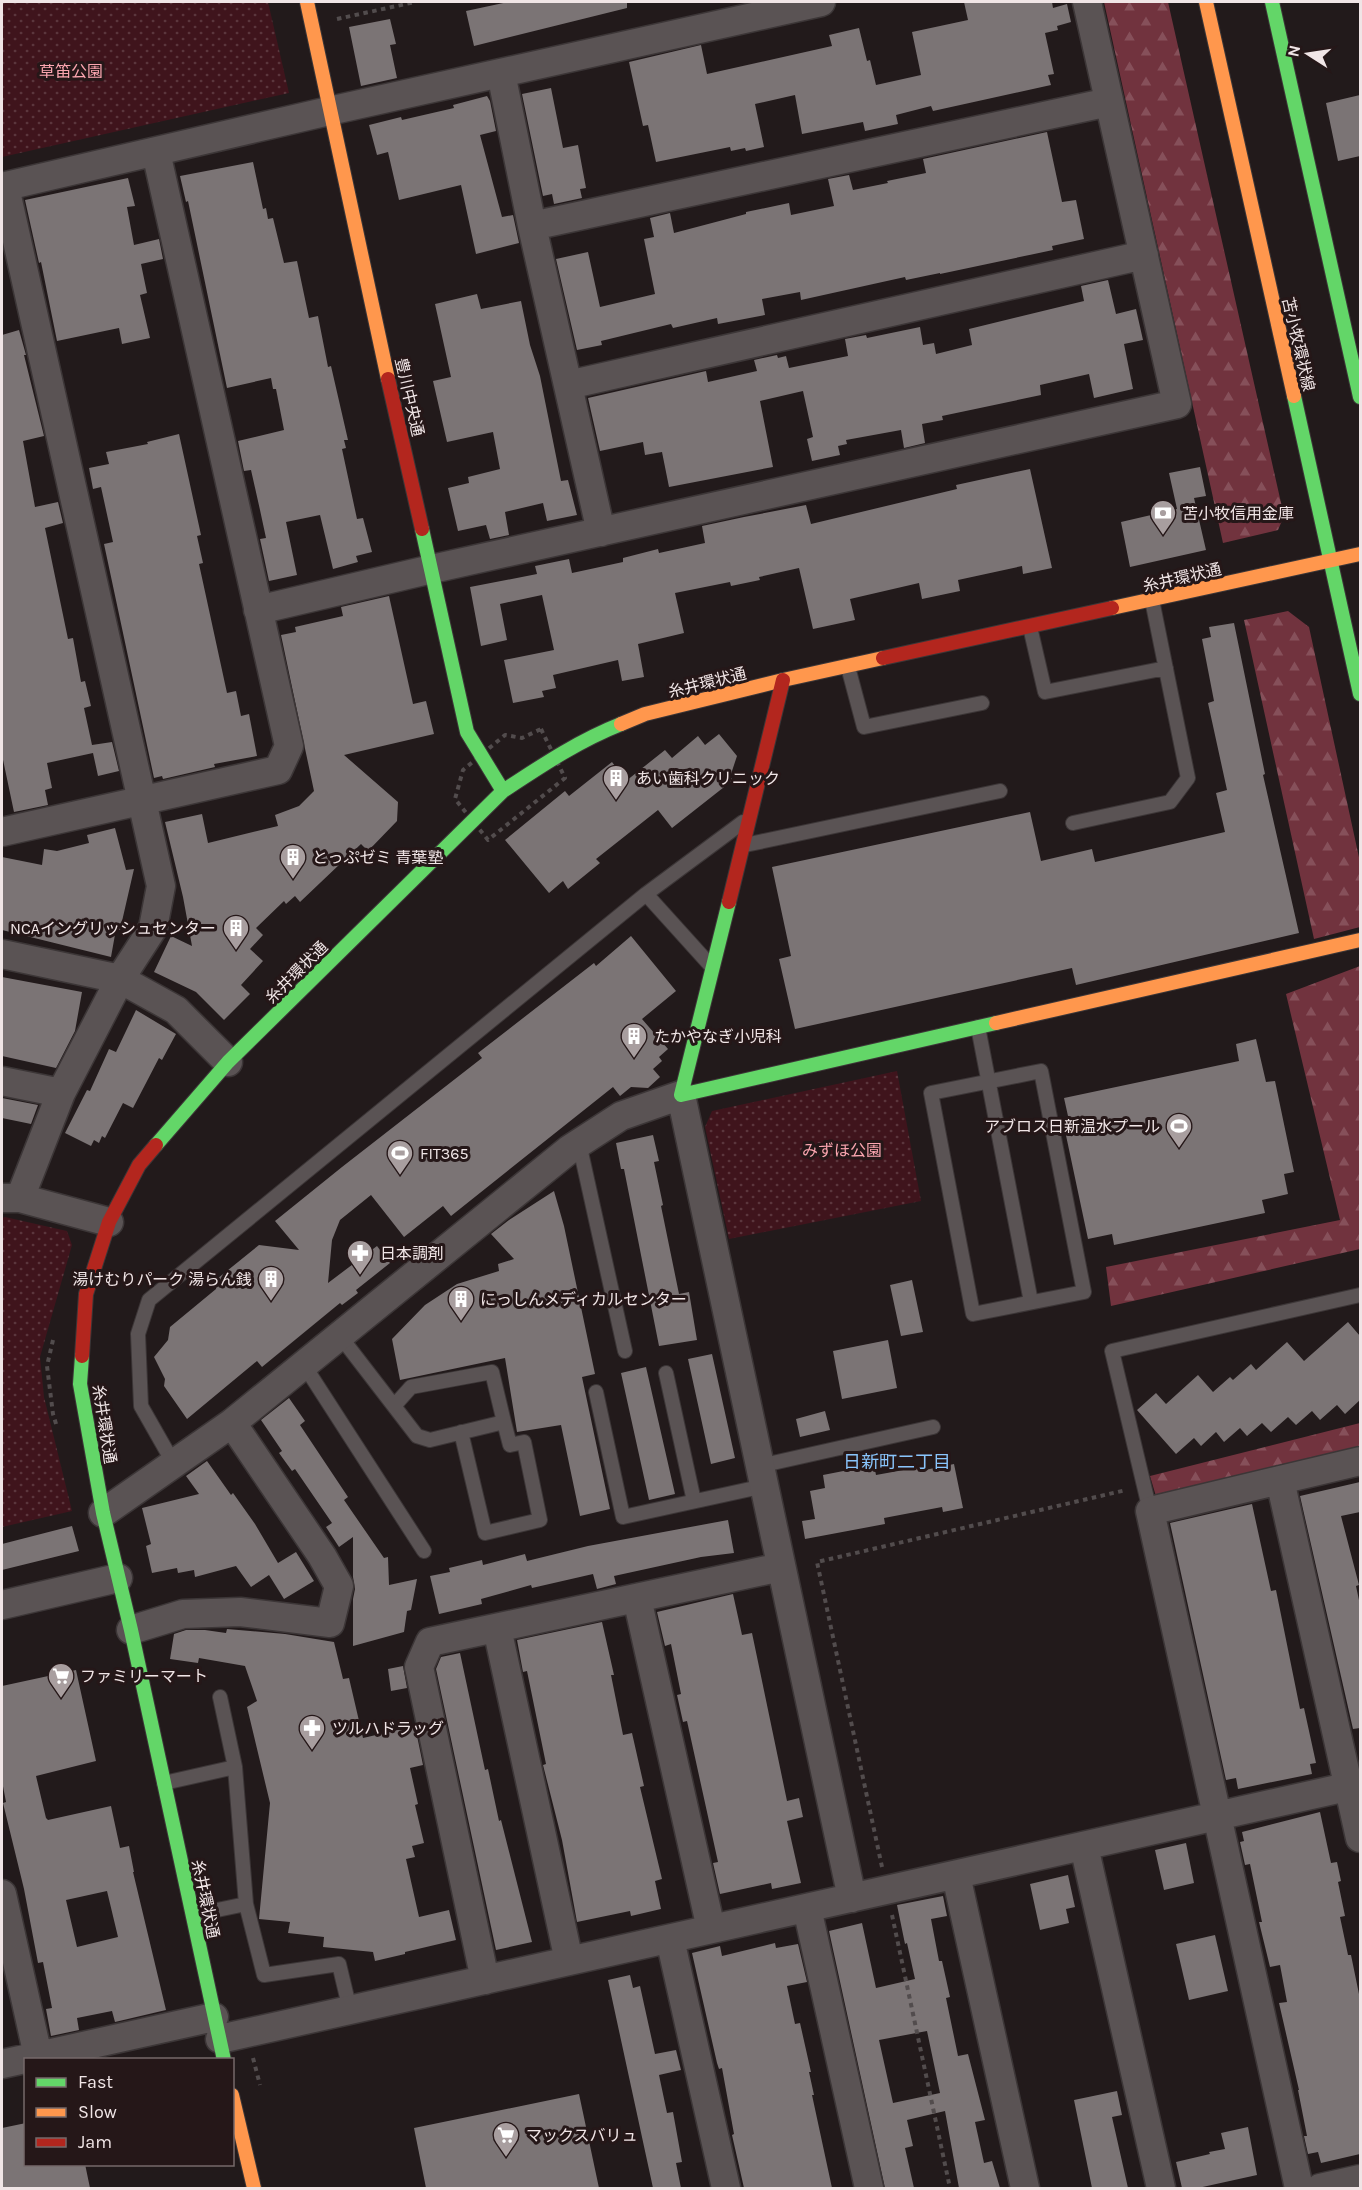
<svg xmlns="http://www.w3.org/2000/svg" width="1362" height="2190" viewBox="0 0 1362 2190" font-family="Karla,'Noto Sans JP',sans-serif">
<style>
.forest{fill:url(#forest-firs)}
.park{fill:url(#park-dots)}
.building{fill:#7b7475;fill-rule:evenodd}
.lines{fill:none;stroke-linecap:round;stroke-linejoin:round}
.lane-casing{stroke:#3c3637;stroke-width:16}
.street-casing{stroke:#3c3637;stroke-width:31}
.fast-casing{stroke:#3c3637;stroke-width:16}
.slow-casing{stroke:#3c3637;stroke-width:16}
.jam-casing{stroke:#3c3637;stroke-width:16}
.path{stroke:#524c4d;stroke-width:4;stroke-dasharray:4.5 4.5;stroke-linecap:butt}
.lane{stroke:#5a5354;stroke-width:14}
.street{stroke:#5a5354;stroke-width:28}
.fast{stroke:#63d668;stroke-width:14}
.slow{stroke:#ff974d;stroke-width:14}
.jam{stroke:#b3261e;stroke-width:14}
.labels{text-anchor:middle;stroke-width:6;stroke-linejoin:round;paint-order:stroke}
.park-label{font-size:16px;fill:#faa5af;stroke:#251718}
.street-label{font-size:16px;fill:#f0e5e6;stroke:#251718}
.poi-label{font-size:16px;fill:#f0e5e6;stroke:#251718;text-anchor:start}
.neighbourhood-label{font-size:18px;fill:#89c4fb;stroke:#251718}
</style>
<defs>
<pattern id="forest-firs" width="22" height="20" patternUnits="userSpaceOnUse" patternTransform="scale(1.5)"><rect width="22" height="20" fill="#71333e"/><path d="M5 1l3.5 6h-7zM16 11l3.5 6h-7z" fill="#86505a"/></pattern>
<pattern id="park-dots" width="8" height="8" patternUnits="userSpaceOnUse" patternTransform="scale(1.5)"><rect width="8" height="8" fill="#3f141c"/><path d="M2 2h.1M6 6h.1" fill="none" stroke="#5b363d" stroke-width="1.8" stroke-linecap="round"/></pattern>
</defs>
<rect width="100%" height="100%" fill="#221a1b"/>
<path class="forest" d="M1104 2H1168L1284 516 1278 530 1223 543Z
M1288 611 1309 627 1360 862V927L1314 939 1244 620Z
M1360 966V1249L1111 1306 1106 1267 1340 1220 1286 994Z
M1360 1423V1453L1158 1503 1150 1476Z"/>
<path class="park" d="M2 2H268L289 93 2 157Z
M897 1071 921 1201 729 1239 705 1127 712 1111Z
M5 1217 67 1231 72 1245 40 1357 44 1397 72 1511 2 1527V1218Z"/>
<path class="building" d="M508 2H627V8L474 46 466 11Z
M964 2H1052L1053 8 1067 4 1071 22 1057 26 1058 30 1045 33 1054 74 1048 75 1051 85 933 111 931 106 896 115 898 124 865 131 863 122 802 134 795 95 755 104 764 147 746 151 745 148 731 151 730 147 656 162 648 125 643 126 629 62 701 45 707 74 832 46 829 35 859 28 867 61 870 60 876 85 921 75 912 32 968 20Z
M390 19 396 44 390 45 397 78 361 86 349 27Z
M551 88 563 148 578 145 586 188 580 189 582 198 554 204 552 194 543 196 522 94Z
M1360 95V156L1338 161 1326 103Z
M487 96 490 101 496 131 480 135 502 217 513 215 519 243 476 254 461 185 399 200 388 152 377 155 369 125 401 117 402 120 454 108 453 105Z
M1047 132 1062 202 1076 200 1084 239 1052 246 1053 250 940 274V273L906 280 905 277 801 300 800 292 762 299 765 315 718 324 717 318 673 328 671 324 601 341 602 345 577 350 556 259 588 252 600 307 655 294 644 239 654 237 650 218 670 213 674 233 746 214V212L789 203 791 215 834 206 828 179 849 175 853 190 888 183 887 181 926 173 923 159Z
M253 162 263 209 266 208 268 219 273 218 284 263 297 261 309 318 318 316 328 367 331 366 348 440H344L346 448 342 449 357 519 363 518 372 552 356 556 358 562 333 569 320 515 286 522 297 575 269 581 260 539 266 538 260 510 251 470 244 471 238 441 284 430 276 389H273L271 378 227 388 188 201 186 202 180 176Z
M128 178 135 206 127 207 134 245 159 239 163 259 141 264 147 293 140 295 150 338 122 344 119 328 57 341 41 262 39 263 25 200Z
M1108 280 1116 314 1136 309 1143 340 1124 344 1133 389 1094 398 1089 374 1040 385 1041 395 942 416 943 420 922 424 925 443 904 448 901 430 846 440 847 444 838 446 840 455 812 461 807 439 813 437 803 391 760 401 773 467 669 487 662 452 645 455 643 442 600 451 588 398 706 371 708 382 757 371 754 360 777 355 778 358 786 356 789 368 848 356 845 339 866 335 867 338 920 327 923 345 934 343 936 354 972 345 969 329 1084 301 1081 286Z
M477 294 481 309 521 301 530 345 540 376 561 481 568 480 577 515 547 521 543 503 505 512 509 535 490 539 486 525 458 531 448 488 469 483 468 477 500 469 493 432 447 442 433 381 451 377 435 304Z
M19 330 26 355H24L44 436 23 441 35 507 58 502 63 523 45 528 68 639 73 638 81 682 85 681 91 706 84 708 92 745 112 742 119 771 98 776 93 753 47 763 52 788 45 790 48 805 14 812 2 755V335Z
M179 434 201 535 197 536 203 563 199 564 227 693 236 691 241 716 249 714 257 756 214 764 215 767 163 779 162 776 154 778 104 544 113 542 101 487 93 489 89 468 109 464 106 452 148 444 147 442Z
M1200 467 1206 496 1194 498 1206 550 1130 567 1121 522 1177 509 1169 473Z
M1030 469 1052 568 1023 574 1022 566 958 580 960 591 922 599 919 583 850 599 855 620 813 629 799 568 759 577 760 580 731 586 730 582 675 593 684 633 638 644 644 677 622 681 618 660 553 675 556 688 542 691 544 697 513 703 504 660 554 650 542 595 500 604 507 640 481 646 470 587 537 574 535 566 569 559 572 573 623 562V558L658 549 659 553 705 543 702 526 744 517 806 505 811 524 957 489 956 485Z
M389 596 413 704 426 701 434 734 344 755 398 802 397 821 368 851 361 844 300 902 295 896 286 904 284 901 256 928 263 935 250 949 263 961 241 985 250 994 224 1020 196 992 154 972 171 936 192 946 183 897 165 822 202 814 208 843 278 826 275 815 299 806 314 791 281 635 296 632 295 627 343 616 341 607Z
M1234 623 1265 774 1263 775 1299 933 1076 985 1072 968 795 1029 779 959 791 956 772 867 1030 812 1041 861 1092 849 1095 862 1225 832 1216 793 1227 790 1208 703 1214 701 1202 639 1211 637 1209 627Z
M719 734 737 756 730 777 733 780 672 828 658 810 596 859 600 863 568 889 563 881 549 893 505 840 565 791 569 796 612 762 626 781 665 750 672 758 698 736 705 745Z
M115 828 126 870 134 869 120 930 116 929 111 957 2 930V857L42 865 44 849 57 851 89 843 87 835Z
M631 936 676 991 642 1019 668 1049 659 1057 662 1061 653 1069 660 1077 648 1088 631 1087 620 1096 613 1087 451 1216 443 1206 404 1237 371 1195 340 1220 332 1240 328 1283 377 1246 390 1263 356 1290 358 1293 342 1305 340 1303 262 1367 257 1361 187 1419 164 1386 165 1379 154 1357 168 1340 170 1327 216 1289 217 1279 259 1245 299 1250 275 1221 342 1167 482 1058 478 1053 594 963 596 966Z
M2 977 82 992 75 1031 56 1068 2 1056Z
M136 1010 176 1034 162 1060 159 1058 133 1108 123 1103 105 1138 102 1136 99 1143 94 1140 91 1146 65 1133 87 1090 90 1091 109 1049 116 1052Z
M1256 1039 1266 1082 1275 1081 1294 1172 1284 1174 1288 1194 1262 1200 1265 1213 1114 1245 1112 1234 1088 1239 1064 1126 1070 1125 1064 1098 1239 1061 1236 1044Z
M2 1098 38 1105 31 1124 2 1118Z
M653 1135 659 1161 654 1162 663 1205 661 1206 679 1294 689 1292 697 1340 659 1346 624 1169H621L616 1143Z
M554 1191 564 1226 595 1374 582 1377 610 1509 580 1516 561 1425 517 1432 505 1358 400 1380 392 1339 425 1305 457 1284 499 1271 498 1264 514 1259 491 1234 509 1220Z
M912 1280 923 1332 901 1336 890 1285Z
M1348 1322 1360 1336V1400L1345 1414 1337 1405 1320 1420 1312 1411 1296 1425 1288 1417 1271 1432 1262 1423 1247 1436 1240 1428 1224 1442 1216 1432 1201 1446 1194 1438 1176 1454 1137 1410 1156 1393 1166 1404 1198 1375 1213 1392 1230 1377 1233 1380 1251 1364 1256 1370 1287 1342 1304 1361Z
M888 1340 897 1388 842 1399 833 1351Z
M712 1354 735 1458 711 1464 688 1359Z
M646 1367 675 1494 649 1500 621 1373Z
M289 1398 305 1421 300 1425 348 1497 344 1500 384 1558 388 1557 389 1585 417 1579 411 1610 407 1611 404 1632 353 1646V1599L355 1589 353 1577V1537L339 1547 326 1527 332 1523 295 1469 292 1471 279 1453 282 1451 261 1420Z
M825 1411 830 1430 800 1437 796 1419Z
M207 1461 231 1495 233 1493 255 1524 278 1563 296 1552 314 1581 284 1599 269 1575 251 1587 236 1566 195 1577 194 1570 178 1573 177 1568 152 1573 146 1546 151 1544 142 1508 199 1494 186 1476Z
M954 1464 963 1508 943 1512 942 1507 884 1518 885 1524 805 1539 802 1521 815 1519 810 1491 825 1488 823 1475 874 1465 876 1475 920 1467V1471Z
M1360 1482V1512L1341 1516 1359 1585 1356 1586 1360 1605V1728L1353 1729 1300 1496Z
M1252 1504 1271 1591 1276 1590 1300 1709 1304 1708 1316 1763 1310 1764 1312 1774 1238 1789 1236 1778 1226 1780 1170 1523Z
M728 1520 734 1553 701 1557 614 1576 616 1584 597 1589 593 1574 532 1588 531 1585 481 1599 482 1604 439 1614 430 1576 450 1572 449 1568 482 1560 483 1565 525 1554 527 1561 588 1546Z
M72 1526 79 1551 2 1570V1544Z
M733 1594 742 1635 752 1633 787 1801 799 1798 803 1817 787 1821 801 1883 772 1889 771 1883 720 1894 713 1863 718 1862 687 1721 683 1722 677 1695 681 1694 671 1644 665 1646 657 1612Z
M602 1622 614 1675H611L623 1735 632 1733 644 1786 640 1787 662 1879 655 1881 661 1909 631 1916 630 1911 577 1922 562 1840 543 1765 546 1764 527 1671 523 1672 517 1640Z
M227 1629 285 1634 334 1642 343 1679 349 1678 363 1738 415 1726 423 1765 410 1768 418 1804 415 1805 424 1843 412 1846 415 1857 406 1859 419 1917 449 1910 456 1940 405 1952V1954L375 1961 373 1952 323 1947 324 1937 288 1933 290 1922 259 1919 270 1803 247 1707 257 1701 245 1666 199 1658 198 1663 170 1659 174 1634 186 1630H205L226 1633Z
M460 1653 485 1770 488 1769 499 1821 501 1820 532 1942 496 1950 436 1669 441 1657Z
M403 1666 407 1688 391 1691 388 1669Z
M76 1670 96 1761 36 1776 46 1818 48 1820 111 1806 120 1848 129 1846 134 1872H133L166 2010 115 2022 112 2011 77 2018 79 2030 51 2036 46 2009 52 2008 43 1962 38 1963 24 1889 3 1803 6 1802 2 1781V1686ZM107 1891 118 1937 77 1947 66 1900Z
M1320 1812 1331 1863 1337 1862 1341 1881 1338 1882 1345 1916 1340 1917 1348 1955H1351L1360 1999V2154L1321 2163 1318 2152 1308 2154 1304 2136H1307L1298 2090H1299L1279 2003 1287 2002 1280 1965 1270 1967 1259 1922H1262L1250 1864 1245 1865 1240 1842 1244 1841 1242 1832Z
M1186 1843 1194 1883 1164 1890 1155 1850Z
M1068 1875 1075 1907 1066 1909 1069 1923 1040 1930 1030 1884Z
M943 1896 947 1916 931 1919 939 1961H942L950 1997 946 1998 958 2056 968 2054 985 2120 975 2122 984 2163 992 2161 1000 2188H959L945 2111 907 2120 913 2146 905 2148 914 2188H885L829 1931 862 1923 876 1988 915 1979 907 1943 905 1944 897 1905ZM927 2031 940 2093 893 2103 879 2040Z
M1215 1935 1228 1991 1189 2000 1176 1944Z
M775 1943 776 1948 798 1944 807 1982 787 1986 795 2024 800 2023 811 2072H809L814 2095H812L832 2188H744L732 2135 734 2134 722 2068 719 2069 717 2063 692 1953 720 1946 722 1956Z
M630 1975 633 1988 640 1986 655 2054 676 2050 681 2070 659 2075 667 2113 673 2112 682 2162 676 2163 681 2188H653L608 1980Z
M1117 2091 1122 2115 1112 2117 1128 2188H1092L1074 2100Z
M579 2094 599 2188H426L414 2128Z
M26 2123V2164H85L90 2188H2V2128Z
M1248 2127 1257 2175 1198 2188H1182L1176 2162 1210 2154 1209 2152 1225 2149 1221 2133Z"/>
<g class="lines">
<g class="lane-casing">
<path id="lane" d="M1030 627 1045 692 1166 668
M848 667 864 727 982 703
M1073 823 1170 802 1188 778 1152 600
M745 845 1000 791
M646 894 711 966
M978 1027 1031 1302
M1041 1071 1084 1292 973 1314 931 1093Z
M579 1143 625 1351
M340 1336 417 1436 430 1440 504 1422 510 1445 524 1442 540 1520 485 1533 461 1432
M304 1365 424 1551
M666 1373 694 1501
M596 1392 623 1517 764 1486
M394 1406 411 1387 492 1372 504 1422
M174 1464 141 1406 138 1334 149 1300 646 894 743 822
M759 1466 933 1427
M1150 1511 1112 1351 1360 1295
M220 1697 235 1767
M164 1783 235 1767 246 1904
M193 1915 246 1904 264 1975 339 1964 350 2010"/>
</g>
<g class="street-casing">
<path id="street" d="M501 73 532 226 601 532
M2 187 329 111 821 2
M5 187 161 886 153 928 120 979 61 1093 20 1198
M532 226 1109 102
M568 385 1144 255
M258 610 432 569 1177 404 1087 2
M2 832 278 770 289 746 156 152
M2 954 120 979 176 1010 228 1062
M2 1081 61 1093
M2 1198H20L109 1222
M1280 1480 1360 1838
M103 1513 232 1423 570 1149 621 1116 681 1095 852 1898
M637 1598 711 1929
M2 1605 118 1578
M497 1628 569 1961
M131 1630 183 1614 240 1612 330 1623 339 1586 322 1556 232 1423
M1084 1846 1161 2188
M956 1875 1025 2188
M2 1894 38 2056
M807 1908 869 2188
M670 1939 726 2188
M485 1980 419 1667 430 1642 781 1567
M220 2039 1360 1784
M2 2064 214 2017
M1299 2188 1150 1511 1360 1461
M1320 2188 1360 2179"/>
</g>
<g class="fast-casing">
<path id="fast" d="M1272 2 1360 397
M1294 396 1360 694
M422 529 467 732 503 791
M729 902 681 1095 996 1023
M156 1145 228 1062 503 791C541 766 578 741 621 724
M82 1356 80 1384 103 1513 131 1630 224 2060"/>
</g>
<g class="slow-casing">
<path id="slow" d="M307 2 388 379
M1206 2 1294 396
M1112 608 1360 554
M621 724 645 714 783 680 883 658
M996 1023 1360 940
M232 2095 254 2188"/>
</g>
<g class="jam-casing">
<path id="jam" d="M388 379 422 529
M883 658 1112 608
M729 902 783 680
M82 1356 86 1294 109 1222 139 1165 156 1145"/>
</g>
<path class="path" d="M337 19 415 2
M541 729 565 778 488 840 455 799 463 770 505 735 522 738Z
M53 1340 47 1366 53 1414 57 1427
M882 1867 817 1562 1126 1490
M892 1915 950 2188
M253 2058 260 2085"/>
<use href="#lane" class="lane"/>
<use href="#street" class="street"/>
<use href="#fast" class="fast"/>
<use href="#slow" class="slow"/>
<use href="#jam" class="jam"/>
</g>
<defs>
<g id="bank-pin" transform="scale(1.35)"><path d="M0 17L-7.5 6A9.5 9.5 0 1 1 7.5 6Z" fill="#a89e9f" stroke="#251718"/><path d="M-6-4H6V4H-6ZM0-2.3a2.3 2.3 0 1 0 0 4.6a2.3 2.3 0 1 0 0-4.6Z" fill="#fff"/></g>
<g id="building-pin" transform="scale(1.35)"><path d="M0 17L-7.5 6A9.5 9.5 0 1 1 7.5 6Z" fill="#a89e9f" stroke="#251718"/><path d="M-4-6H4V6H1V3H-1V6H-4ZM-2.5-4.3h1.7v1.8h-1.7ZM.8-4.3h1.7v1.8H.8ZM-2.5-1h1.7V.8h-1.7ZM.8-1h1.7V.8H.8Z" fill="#fff"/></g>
<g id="stadium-pin" transform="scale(1.35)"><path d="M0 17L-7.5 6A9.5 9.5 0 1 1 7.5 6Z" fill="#a89e9f" stroke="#251718"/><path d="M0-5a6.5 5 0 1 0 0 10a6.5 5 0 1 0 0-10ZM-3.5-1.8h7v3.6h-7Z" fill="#fff"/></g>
<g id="pharmacy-pin" transform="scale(1.35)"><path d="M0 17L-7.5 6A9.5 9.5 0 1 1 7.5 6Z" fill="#a89e9f" stroke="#251718"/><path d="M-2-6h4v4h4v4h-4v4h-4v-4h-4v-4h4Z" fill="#fff"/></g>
<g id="supermarket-pin" transform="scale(1.35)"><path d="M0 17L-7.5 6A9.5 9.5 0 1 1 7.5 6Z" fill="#a89e9f" stroke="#251718"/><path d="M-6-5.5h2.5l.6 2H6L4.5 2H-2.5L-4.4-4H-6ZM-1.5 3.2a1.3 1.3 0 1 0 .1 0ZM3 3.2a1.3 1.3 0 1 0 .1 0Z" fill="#fff"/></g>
</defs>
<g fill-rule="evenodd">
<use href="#bank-pin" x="1163" y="513"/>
<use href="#building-pin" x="616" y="778"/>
<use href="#building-pin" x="293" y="857"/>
<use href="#building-pin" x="236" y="928"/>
<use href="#building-pin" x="634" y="1036"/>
<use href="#stadium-pin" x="1179" y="1126"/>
<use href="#stadium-pin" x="400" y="1153"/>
<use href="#pharmacy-pin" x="360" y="1253"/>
<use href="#building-pin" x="271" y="1279"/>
<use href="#building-pin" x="461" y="1299"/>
<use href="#supermarket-pin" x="61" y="1676"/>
<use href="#pharmacy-pin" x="312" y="1728"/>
<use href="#supermarket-pin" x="506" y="2135"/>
</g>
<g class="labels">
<g class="park-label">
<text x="71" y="77">草笛公園</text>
<text x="842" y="1156">みずほ公園</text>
</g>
<g class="street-label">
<text transform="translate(1299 344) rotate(77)" y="6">苫小牧環状線</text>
<text transform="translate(410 397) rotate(77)" y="6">豊川中央通</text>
<text transform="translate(1182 577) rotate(-13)" y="6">糸井環状通</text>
<text transform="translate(707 682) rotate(-14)" y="6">糸井環状通</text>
<text transform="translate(296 972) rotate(-45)" y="6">糸井環状通</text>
<text transform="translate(105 1424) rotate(81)" y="6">糸井環状通</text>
<text transform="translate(206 1899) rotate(78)" y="6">糸井環状通</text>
</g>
<g class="poi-label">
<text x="1182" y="519">苫小牧信用金庫</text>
<text x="636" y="784">あい歯科クリニック</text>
<text x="312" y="863">とっぷゼミ 青葉塾</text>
<text x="216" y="934" text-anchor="end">NCAイングリッシュセンター</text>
<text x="654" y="1042">たかやなぎ小児科</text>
<text x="1160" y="1132" text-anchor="end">アブロス日新温水プール</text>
<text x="420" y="1159">FIT365</text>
<text x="380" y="1259">日本調剤</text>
<text x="252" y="1285" text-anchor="end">湯けむりパーク 湯らん銭</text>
<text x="480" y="1305">にっしんメディカルセンター</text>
<text x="80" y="1682">ファミリーマート</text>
<text x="332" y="1734">ツルハドラッグ</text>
<text x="526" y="2141">マックスバリュ</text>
</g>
<g class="neighbourhood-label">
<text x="897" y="1468">日新町二丁目</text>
</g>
</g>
<rect width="1362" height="2190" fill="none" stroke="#f0e5e6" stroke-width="6"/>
<rect x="24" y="2058" width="210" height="108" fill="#251718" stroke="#76696a" stroke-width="1.5"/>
<rect x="36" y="2078" width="30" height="9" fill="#63d668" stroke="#76696a" stroke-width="1.5"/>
<text x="78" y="2088" font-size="18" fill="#f0e5e6">Fast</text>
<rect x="36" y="2108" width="30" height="9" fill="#ff974d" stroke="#76696a" stroke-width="1.5"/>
<text x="78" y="2118" font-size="18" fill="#f0e5e6">Slow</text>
<rect x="36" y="2138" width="30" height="9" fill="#b3261e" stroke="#76696a" stroke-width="1.5"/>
<text x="78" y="2148" font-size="18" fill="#f0e5e6">Jam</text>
<g transform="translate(1308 54) rotate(282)" stroke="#251718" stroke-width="4.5" paint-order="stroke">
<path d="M0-4.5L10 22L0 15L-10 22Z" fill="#f0e5e6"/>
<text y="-9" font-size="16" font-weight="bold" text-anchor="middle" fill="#f0e5e6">N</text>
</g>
</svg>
